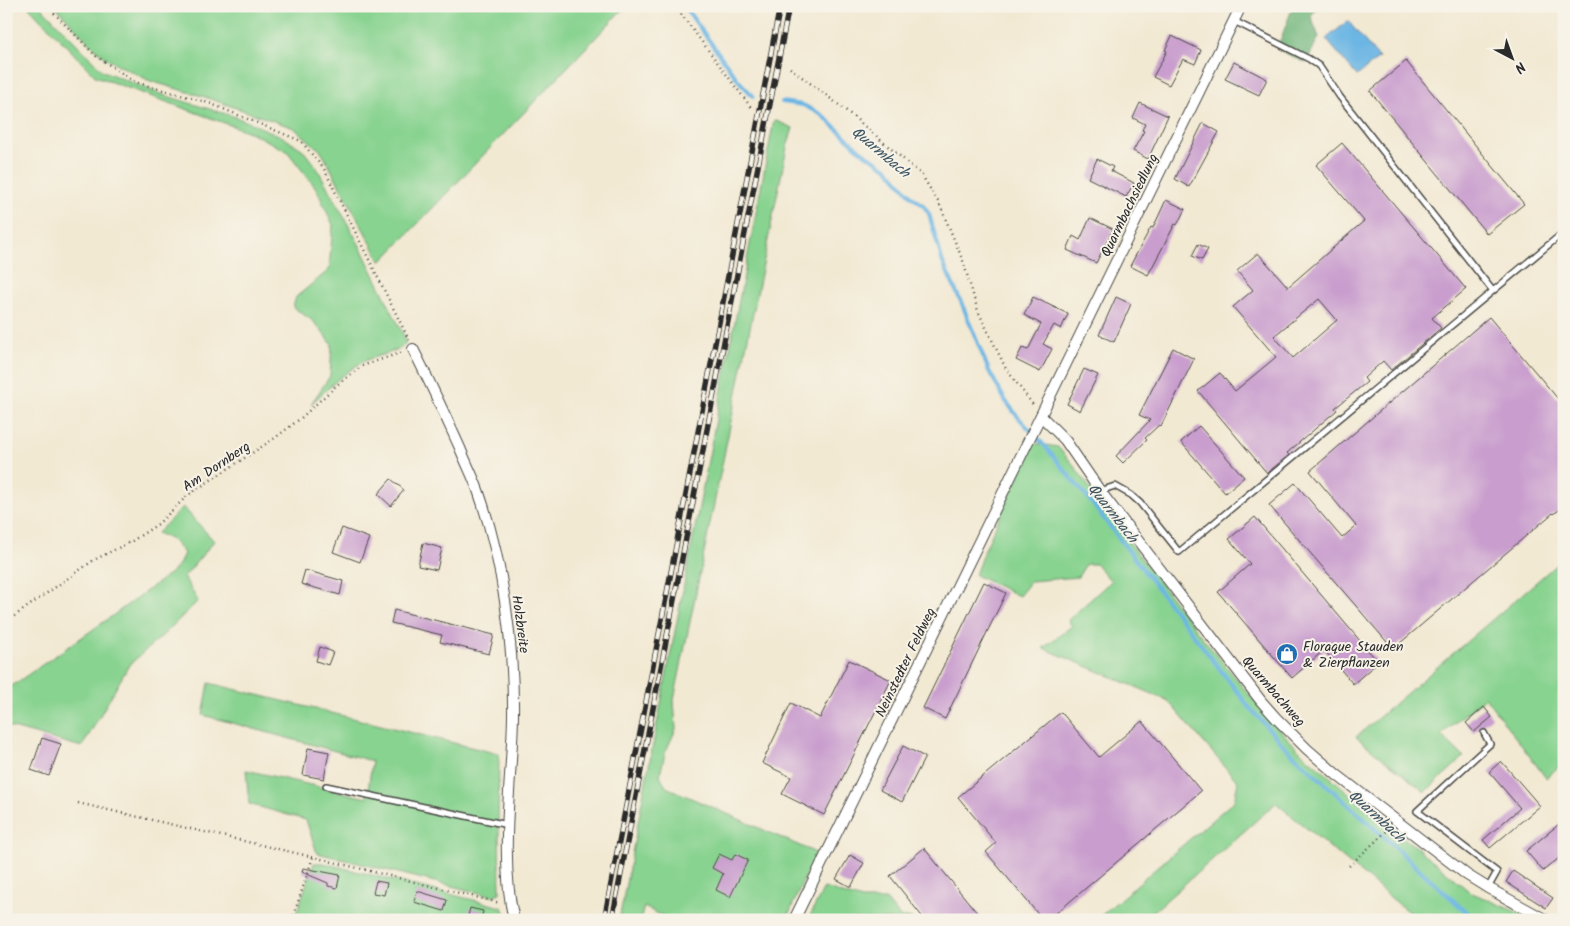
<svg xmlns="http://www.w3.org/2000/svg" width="1570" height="926" viewBox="0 0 1570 926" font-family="Kalam,sans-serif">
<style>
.green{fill:#88d390;stroke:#5a7f5e}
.forest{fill:#6eb57a;stroke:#4c7052}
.water{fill:#6cb6e4;stroke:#4c7088}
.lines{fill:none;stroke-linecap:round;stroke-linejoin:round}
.stream{stroke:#6cb6e4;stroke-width:4}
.building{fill:#c99ece;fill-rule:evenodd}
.lane-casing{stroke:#494844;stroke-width:8}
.street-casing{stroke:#494844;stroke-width:12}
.path{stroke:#494844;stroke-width:2.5;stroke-dasharray:1 4;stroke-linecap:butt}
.lane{stroke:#fff;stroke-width:5}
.street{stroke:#fff;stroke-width:10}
.rail-casing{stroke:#2b2b2b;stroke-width:5.5}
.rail{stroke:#f7f3e8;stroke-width:4;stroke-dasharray:11;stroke-linecap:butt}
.labels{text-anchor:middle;stroke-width:4;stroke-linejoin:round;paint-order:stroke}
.street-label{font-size:14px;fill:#2b2b2b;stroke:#f7f3e8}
.poi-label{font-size:14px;fill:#2b2b2b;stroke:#f7f3e8;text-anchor:start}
.water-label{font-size:15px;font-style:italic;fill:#3e5562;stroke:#f7f3e8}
</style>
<rect width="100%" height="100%" fill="#f7f3e8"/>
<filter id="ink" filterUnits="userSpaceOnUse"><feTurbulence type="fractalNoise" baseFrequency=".02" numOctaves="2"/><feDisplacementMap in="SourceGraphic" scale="10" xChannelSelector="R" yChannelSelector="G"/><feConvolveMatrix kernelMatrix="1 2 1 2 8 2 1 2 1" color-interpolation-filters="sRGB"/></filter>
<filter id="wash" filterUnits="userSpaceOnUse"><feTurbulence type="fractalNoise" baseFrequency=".0096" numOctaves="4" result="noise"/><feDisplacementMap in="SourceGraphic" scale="20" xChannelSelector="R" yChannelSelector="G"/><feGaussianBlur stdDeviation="1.12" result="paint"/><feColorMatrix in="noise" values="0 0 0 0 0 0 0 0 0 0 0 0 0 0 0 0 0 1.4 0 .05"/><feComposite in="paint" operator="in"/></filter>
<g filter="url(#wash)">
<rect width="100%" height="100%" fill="#f2e9d3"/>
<path class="green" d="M28 6H40L103 71 160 94 236 117 281 136 302 149 317 168 360 246 405 338V344C396 354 375 355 363 362 343 373 327 389 311 404L330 376 332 344 313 321 293 307 296 297 329 270 333 225 316 188 287 151 252 133 95 76Z
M55 6H626L381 262 321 151 294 128 202 96 150 81 107 59 89 43Z
M774 120 793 128 787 147 674 700 676 729 665 753 660 775 666 787 816 853 786 920H671L644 907 640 920H619Z
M1033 443 1058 447 1073 464 1116 525 1197 631 1271 721 1303 754 1395 832 1419 849 1470 892 1535 920H1418L1276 803 1144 920H1096L1234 801 1238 782 1167 700 1043 648 1072 626 1068 620 1111 581 1096 564H1086L1078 577 1031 581 1019 596 975 575 982 556Z
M183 507 214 541 184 577 198 601 161 637 129 665 82 747 6 726V690L108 619 171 573 180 563 184 553 172 540 157 533Z
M1564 558V762L1546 778 1485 697 1441 735 1464 757 1425 792 1356 737Z
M209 683 499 754 498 827 499 831 500 893 492 896 317 853 306 820 249 804 246 770 367 798 372 761 203 715Z
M314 863H323L502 907 507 920H294Z
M824 888 862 900H886L901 918H911L913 920H808Z"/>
<path class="forest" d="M1293 6H1317L1311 17 1319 37 1306 63 1277 49Z"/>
<path class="water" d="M1348 21 1379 58 1357 76 1326 39Z"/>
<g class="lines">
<path class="stream" d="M684 6 738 80 753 96
M782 102 803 105 822 115 861 151 888 169 912 197 923 205 929 214 943 263 962 304 989 371 1005 400 1018 417 1043 444 1091 502 1249 707 1286 748 1475 920"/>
</g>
<g id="blocks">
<path class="building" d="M1172 36 1201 50 1195 64 1183 59 1169 85 1153 77 1167 51 1165 50Z
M1406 61 1524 204 1487 234 1370 91Z
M1234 62 1267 79 1259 95 1225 79Z
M1140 103 1168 116 1148 159 1133 151 1144 131 1142 130 1145 124 1133 118Z
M1203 123 1219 132 1189 187 1175 179Z
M1342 143 1466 289 1432 318 1441 328 1391 370 1383 361 1364 378 1367 382 1335 408 1337 410 1287 453 1289 455 1267 473 1198 391 1220 373 1235 391 1276 357 1233 307 1253 290 1237 271 1258 253 1288 287 1364 221 1316 165ZM1319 299 1337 320 1293 358 1274 336Z
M1097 159 1113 167 1111 171 1134 183 1126 197 1088 178Z
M1166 200 1185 209 1177 225 1175 224 1148 275 1130 266 1151 227 1153 228Z
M1090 218 1113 229 1096 263 1067 250 1073 236 1080 240Z
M1198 244 1208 249 1202 260 1192 256Z
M1033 297 1068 314 1061 329 1054 325 1043 344 1052 349 1040 372 1016 360 1022 348 1028 350 1041 324 1024 315Z
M1116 297 1131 304 1114 342 1099 335Z
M1489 317 1564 406V506L1554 514 1553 513 1393 649 1269 505 1295 483 1342 538 1356 526 1310 471Z
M1173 348 1194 359 1161 426 1159 425 1145 438 1147 440 1123 463 1116 456 1150 420 1139 415Z
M1084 369 1098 375 1080 411 1067 404Z
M1199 426 1244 477 1225 493 1181 442Z
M391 479 404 490 391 506 378 494Z
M1255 517 1378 662 1353 684 1324 650 1292 678 1218 592 1250 564 1229 539Z
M342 528 369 538 360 562 333 552Z
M423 543 442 548 437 570 418 566Z
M305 570 343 581 340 595 301 584Z
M984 582 1006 593 945 719 923 708Z
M394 610 494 635 489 654 440 642 442 635 391 623Z
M320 647 333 652 328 665 316 661Z
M849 660 891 680 824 815 782 794 791 777 762 763 791 703 820 718Z
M1484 707 1492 717 1474 732 1466 723Z
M1061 712 1099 757 1142 721 1201 791 1048 920H1043L986 852 996 843 958 797Z
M42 738 61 744 49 776 31 770Z
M903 746 925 757 902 802 880 790Z
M308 748 329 752 324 779 303 775Z
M1501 761 1540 806 1490 848 1483 840 1520 808 1489 772Z
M1564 820V854L1543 871 1526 851Z
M924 848 983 920H925L890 876Z
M719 854 732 860 735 854 748 860 730 897 716 890 723 874 712 868Z
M850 855 864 863 851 887 836 879Z
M303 868 340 875 337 888 328 886V883L302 872Z
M1513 871 1553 898 1546 908 1506 882Z
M376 881 387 883 384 895 373 893Z
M417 891 447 900 444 911 414 902Z
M470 908 483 911 481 920H467Z"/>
</g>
</g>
<g filter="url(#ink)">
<use href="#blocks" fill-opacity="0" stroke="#494844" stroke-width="1"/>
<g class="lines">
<g class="lane-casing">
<path id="lane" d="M1234 21 1309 59 1319 66 1340 97 1493 291
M1100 491 1115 486 1131 495 1140 503 1179 552 1564 232
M1484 733 1490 744 1417 811 1497 872 1488 888
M326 786 508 825"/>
</g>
<g class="street-casing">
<path id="street" d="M413 349C430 382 445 415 460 448 466 463 474 478 479 493 503 562 514 644 513 716 512 781 499 857 514 920
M1041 416 1065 440 1100 491 1261 701 1276 718 1307 749 1337 775 1467 875 1488 888 1546 920
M794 920 1241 6"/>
</g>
<path class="path" d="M47 6 96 56 135 82 209 103 301 141 324 169 409 340
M675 6 750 106 754 107
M790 68 843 108 921 174 939 203 963 261 978 311 1006 369 1034 406
M6 622 94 560 132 541 158 524 188 495 275 438 301 418 338 384 362 366 403 352
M78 803 313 857
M1349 866 1390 828
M292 920 313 857 500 903"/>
<use href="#lane" class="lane"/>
<use href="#street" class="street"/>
<g class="rail-casing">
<path id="rail" d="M604 920 780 6
M612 920 789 6"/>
</g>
<use href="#rail" class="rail"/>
</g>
</g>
<defs>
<g id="shop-disc" transform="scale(1.125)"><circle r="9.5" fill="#1f6fb2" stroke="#f7f3e8"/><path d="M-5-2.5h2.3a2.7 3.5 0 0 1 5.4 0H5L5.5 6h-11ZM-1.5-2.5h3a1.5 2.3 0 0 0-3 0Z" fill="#fff"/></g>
</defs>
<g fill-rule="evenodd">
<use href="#shop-disc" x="1287" y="654"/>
</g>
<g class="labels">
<g class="street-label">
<text transform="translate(1129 205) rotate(-64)" y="5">Quarmbachsiedlung</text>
<text transform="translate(216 466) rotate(-34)" y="5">Am Dornberg</text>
<text transform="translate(521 624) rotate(82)" y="5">Holzbreite</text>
<text transform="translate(905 662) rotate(-64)" y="5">Neinstedter Feldweg</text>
<text transform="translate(1274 691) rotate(49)" y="5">Quarmbachweg</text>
</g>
<g class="poi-label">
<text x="1303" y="651">Floraque Stauden<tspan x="1303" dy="16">&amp; Zierpflanzen</tspan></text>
</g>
<g class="water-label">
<text transform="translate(881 152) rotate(40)" y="5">Quarmbach</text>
<text transform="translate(1113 513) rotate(52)" y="5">Quarmbach</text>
<text transform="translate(1377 816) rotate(42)" y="5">Quarmbach</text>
</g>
</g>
<rect width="1570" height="926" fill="none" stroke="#f7f3e8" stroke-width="25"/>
<g transform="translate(1512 58) rotate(139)" stroke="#f7f3e8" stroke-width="4" paint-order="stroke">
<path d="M0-4L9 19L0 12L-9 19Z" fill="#2b2b2b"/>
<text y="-8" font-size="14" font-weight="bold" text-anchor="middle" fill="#2b2b2b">N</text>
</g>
</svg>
